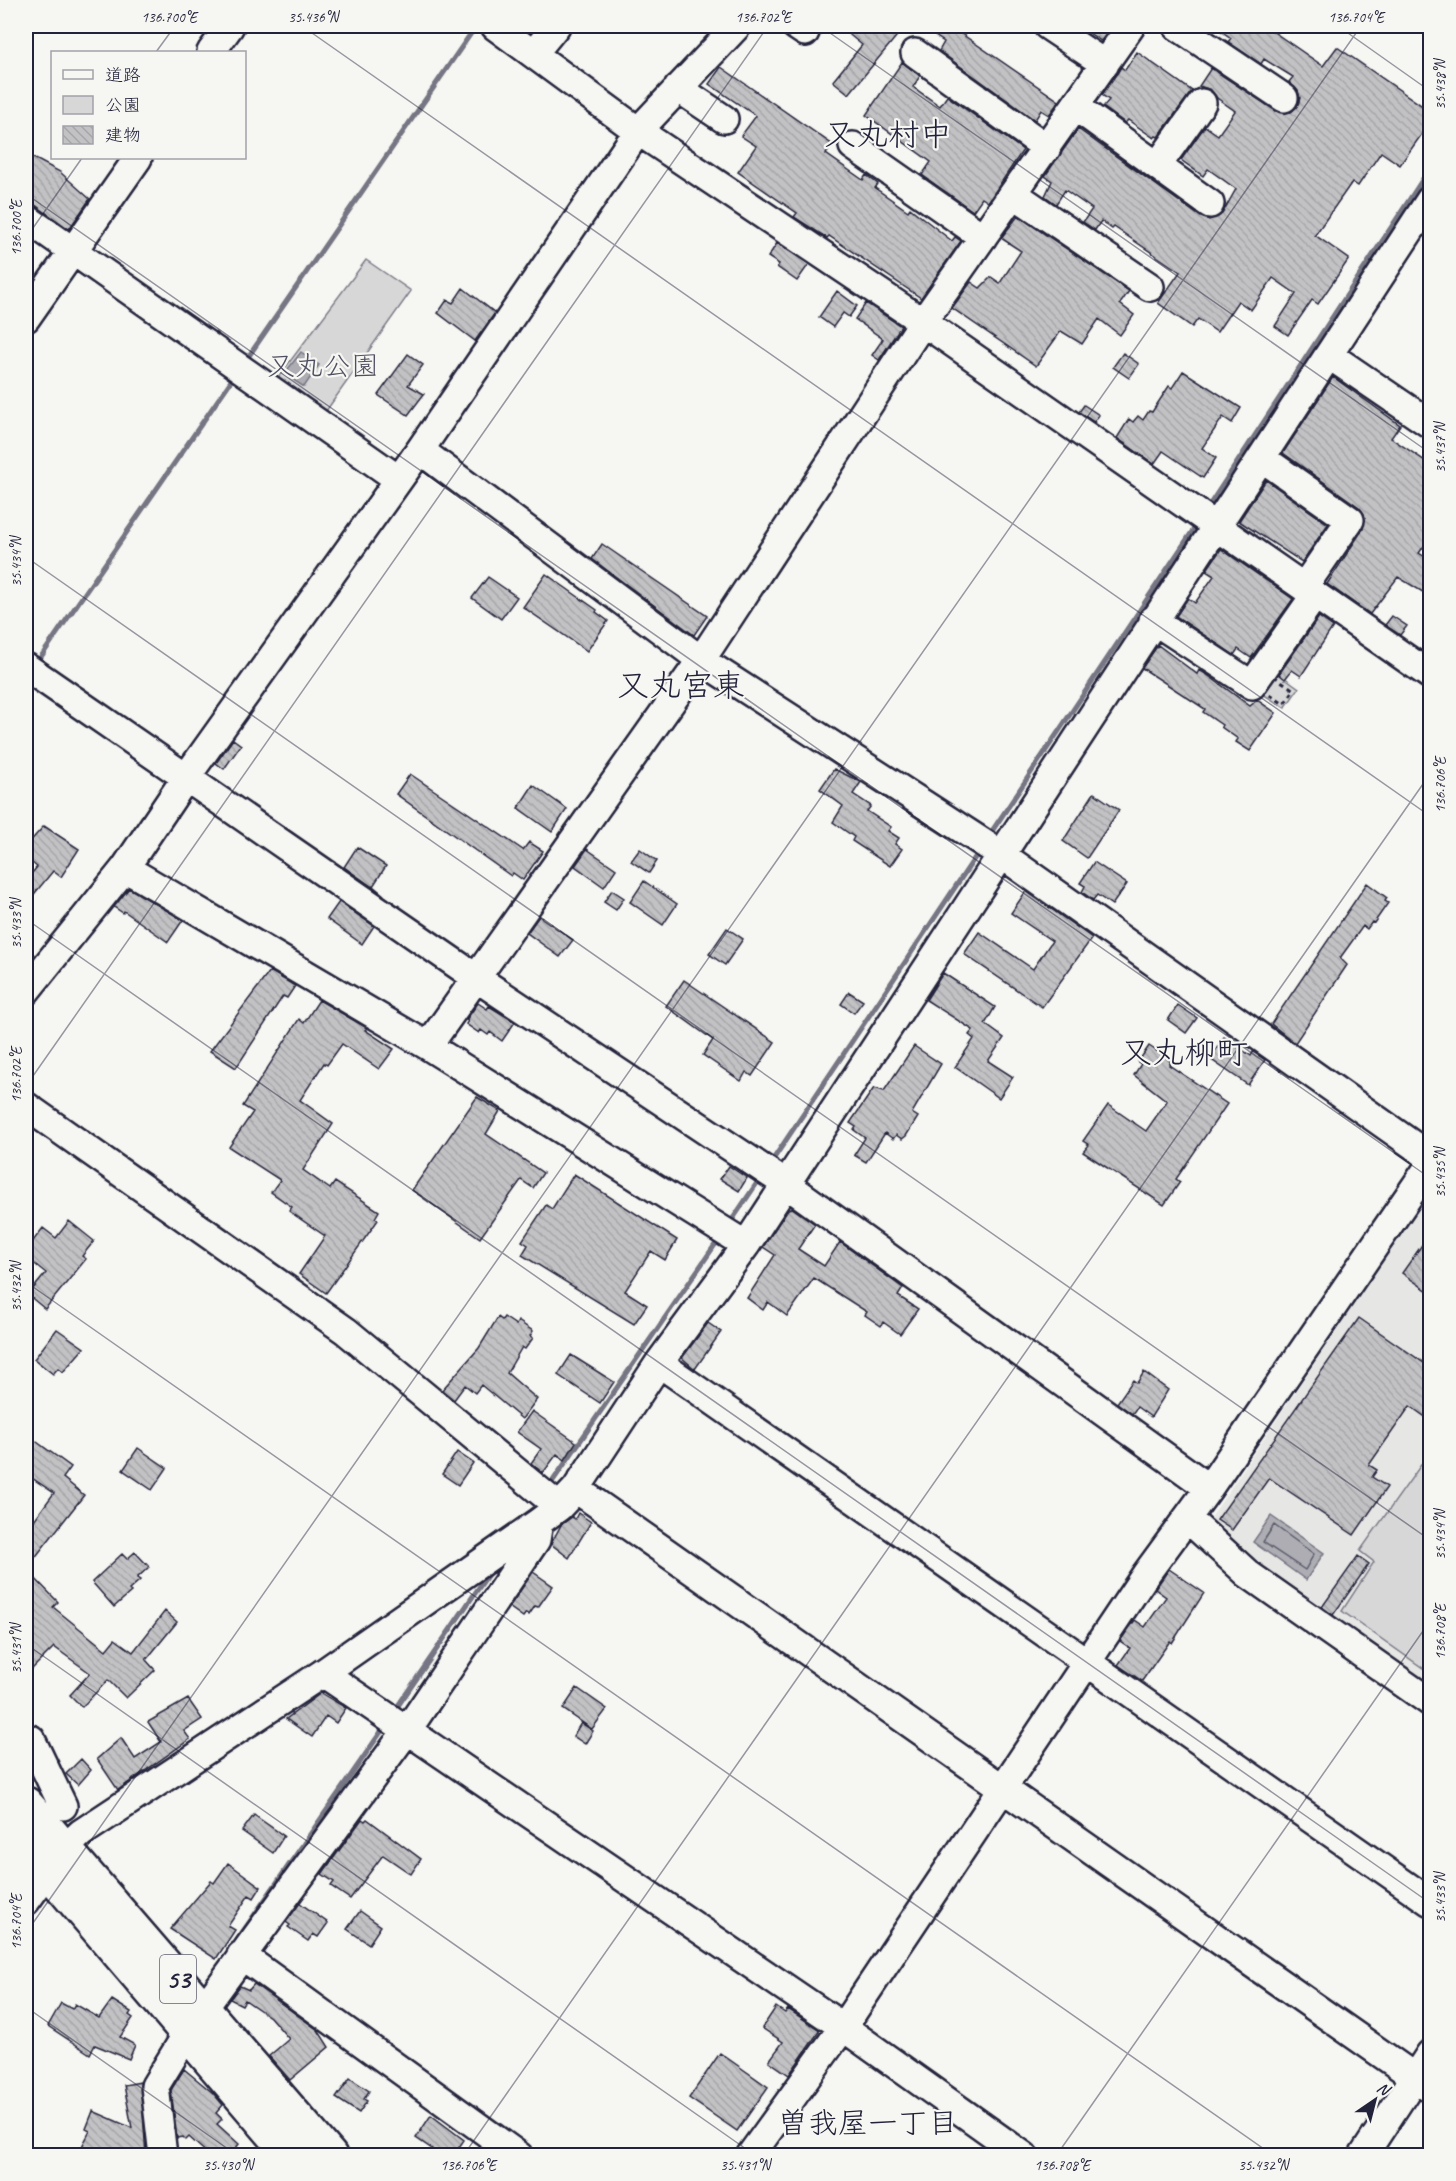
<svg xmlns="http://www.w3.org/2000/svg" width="1456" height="2181" viewBox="0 0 1456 2181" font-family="Caveat,'Klee One',sans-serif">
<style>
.built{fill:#e6e6e4}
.green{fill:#d7d7d7;stroke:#7c7c89;stroke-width:1.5}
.water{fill:#adadb3;stroke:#757583;stroke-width:1.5}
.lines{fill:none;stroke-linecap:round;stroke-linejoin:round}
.shore{stroke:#5a5a6b;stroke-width:1.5}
.stream{stroke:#757583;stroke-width:5}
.building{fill:url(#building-back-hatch);stroke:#22223b;stroke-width:1.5}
.minor-casing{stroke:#22223b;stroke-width:32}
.major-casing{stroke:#22223b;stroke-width:38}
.path{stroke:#22223b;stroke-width:3;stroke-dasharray:4.5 4.5;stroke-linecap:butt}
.minor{stroke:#f6f6f2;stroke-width:27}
.major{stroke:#f6f6f2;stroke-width:33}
.ticks{fill:none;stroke:#22223b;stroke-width:1.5;stroke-opacity:0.45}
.labels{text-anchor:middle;stroke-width:4.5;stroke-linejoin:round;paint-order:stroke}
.shield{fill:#f6f6f2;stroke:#626272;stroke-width:1.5}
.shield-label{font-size:27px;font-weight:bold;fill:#22223b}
.park-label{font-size:28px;fill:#4f4f62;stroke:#f6f6f2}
.neighbourhood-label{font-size:30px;fill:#22223b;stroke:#f6f6f2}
.quarter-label{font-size:32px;fill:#22223b;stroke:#f6f6f2}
.neatline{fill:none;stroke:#22223b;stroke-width:2}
.ticks-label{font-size:15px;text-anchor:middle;fill:#22223b}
</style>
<defs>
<pattern id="building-back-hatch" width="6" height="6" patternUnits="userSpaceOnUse" patternTransform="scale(1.5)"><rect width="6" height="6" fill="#c2c2c4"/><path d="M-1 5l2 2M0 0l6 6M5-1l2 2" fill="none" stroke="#a6a6a9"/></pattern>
</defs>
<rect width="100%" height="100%" fill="#f6f6f2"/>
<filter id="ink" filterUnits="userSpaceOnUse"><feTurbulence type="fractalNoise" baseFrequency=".0167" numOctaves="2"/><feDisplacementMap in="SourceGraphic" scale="12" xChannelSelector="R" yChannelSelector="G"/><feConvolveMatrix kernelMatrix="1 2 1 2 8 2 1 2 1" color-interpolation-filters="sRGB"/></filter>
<g filter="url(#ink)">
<path class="built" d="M1430 1191V1699L1266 1579 1213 1527 1212 1516Z"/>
<path class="green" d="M366 260 411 291 326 411 300 397 276 380Z
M1274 670 1299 688 1285 708 1258 691Z
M1430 1452V1673L1342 1611 1374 1562 1360 1551Z"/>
<path class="water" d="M301 352 319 365 304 387 284 374Z
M1271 1516 1324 1553 1306 1580 1253 1542Z"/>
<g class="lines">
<path class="shore" d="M1274 1525 1314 1554 1305 1570 1263 1542Z"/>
<path class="stream" d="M244 363 476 26
M1206 510 1430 168
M36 664 235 375
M988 837 1198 523
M770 1164 980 850
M728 1226 761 1177
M548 1488 719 1239
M393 1713 493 1567
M237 1940 385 1726"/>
</g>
<path class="building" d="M839 26H905L849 94 833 81 862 45Z
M920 26H950L1059 101 1049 115 1041 110 1035 120 939 51 944 42Z
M1079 26H1112L1101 41Z
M1214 26H1265L1323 66 1337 47 1431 112V121L1400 165 1381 152 1358 186 1352 182 1315 235 1349 259 1318 304 1312 300 1288 335 1275 326 1296 294 1273 278 1251 310 1238 301 1217 332 1198 319 1192 327 1158 303 1180 272 1114 227 1112 229 1101 221 1095 230 1083 222 1092 209 1065 190 1056 204 1045 196 1052 181 1045 176 1078 129 1201 217 1209 220 1222 214 1236 189 1208 169 1203 176 1181 160 1205 126 1218 135 1235 111 1217 98 1211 90 1199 86 1211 68 1276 111 1291 112 1297 106 1300 98 1298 91 1289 82 1293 77 1264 59 1261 64 1228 42 1231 38Z
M1137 52 1192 91 1158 137 1156 136 1154 138 1128 120 1125 123 1103 107 1109 100 1102 95 1121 67 1125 70Z
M902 62 920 76 913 87 940 106 947 96 1023 150 988 202 982 198 973 211 922 175 931 162 866 115Z
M721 67 833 145 826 154 863 180 866 175 878 184 875 188 908 211 910 208 952 241 955 237 961 241 921 298 829 236 827 238 794 217 797 213 738 172 756 146 741 136 756 116 709 84Z
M26 154 60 172 90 199 69 229 35 205 26 203Z
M1018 216 1129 291 1120 304 1134 315 1120 335 1099 319 1082 344 1061 331 1036 366 952 308 971 282 980 288 991 277 1000 283 1021 251 1001 238Z
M777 243 809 264 797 281 777 267 779 264 768 257Z
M463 288 495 313 475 341 438 313 447 300 453 303Z
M837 291 857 306 849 317 843 313 833 327 819 317Z
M866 303 901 326 879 360 872 355 883 339 855 319Z
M1123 353 1139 364 1129 378 1113 367Z
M408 354 423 365 408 385 424 394 408 415 378 395Z
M1183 371 1241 408 1232 423 1223 417 1202 448 1216 458 1203 478 1163 451 1154 464 1117 438 1129 419 1133 422 1138 416 1143 420 1149 411 1152 412 1169 386 1172 388Z
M1333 377 1400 425 1391 438 1431 465V536L1419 553 1431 561V597L1398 577 1370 614 1327 584 1363 529 1364 514 1359 507 1283 453Z
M1084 405 1099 415 1094 422 1079 412Z
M1266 480 1328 524 1302 562 1239 521Z
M602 544 707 616 694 635 592 559Z
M1221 549 1293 599 1251 658 1238 649 1234 655 1176 616 1188 598 1195 603 1214 576 1206 571Z
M546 574 597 610 596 612 608 621 587 651 523 607Z
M488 577 517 597 501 619 472 598Z
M1392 616 1407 626 1400 635 1385 625Z
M1319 617 1333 627 1301 676 1292 670 1285 679 1279 674Z
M1158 645 1197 674 1199 670 1206 674 1250 706 1257 700 1276 713 1250 751 1236 742 1238 739 1221 727 1222 725 1203 712 1205 709 1142 668Z
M233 739 241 745 224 769 216 763Z
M834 769 861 782 853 794 871 806 867 811 891 827 888 831 899 838 895 844 902 849 890 866 852 841 854 837 833 822 843 806 820 789Z
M410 774 523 850 529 842 543 851 523 880 513 873 511 876 396 794Z
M533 785 567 809 552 832 518 808Z
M1094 793 1119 810 1087 858 1063 841Z
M44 826 79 849 61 877 53 871 26 904V880L37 867 26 858V846Z
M357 847 386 866 373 886 384 895 344 867Z
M587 849 616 869 604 887 575 866Z
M640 849 657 861 649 873 631 861Z
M1094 862 1127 884 1112 905 1097 895 1093 900 1082 892 1085 886 1080 883Z
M644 881 677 904 663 925 630 902Z
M1367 883 1387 898 1385 901 1388 903 1374 923 1372 922 1367 929 1363 926 1340 958 1347 965 1295 1043 1271 1024Z
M129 888 183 920 168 942 124 911 123 913 114 907Z
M612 890 624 898 616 910 604 902Z
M1026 891 1092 938 1042 1007 964 954 979 932 1033 969 1052 941 1011 913Z
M339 902 374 926 362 944 327 919Z
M539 916 573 940 560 957 527 933Z
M727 928 743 939 725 965 709 954Z
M270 971 295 986 287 998 283 996 236 1068 210 1051Z
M943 973 995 1007 985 1024 1004 1038 988 1061 1013 1077 999 1098 955 1067 974 1039 969 1035 973 1030 926 1000Z
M684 980 775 1042 752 1076 746 1072 741 1081 703 1055 713 1040 666 1006Z
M849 992 863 1001 854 1013 841 1004Z
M319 1000 367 1028 365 1030 394 1049 379 1069 342 1044 327 1065 324 1063 300 1100 333 1124 303 1170 330 1189 335 1182 379 1211 375 1218 378 1220 326 1293 299 1274 325 1236 289 1211 292 1207 271 1192 280 1180 229 1147 253 1112 243 1106 299 1019 304 1023Z
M478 1003 487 1009 489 1006 515 1022 502 1041 490 1032 488 1035 481 1030 479 1033 466 1024 468 1021 466 1020Z
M1178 1005 1197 1018 1186 1033 1168 1020Z
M1224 1037 1251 1056 1253 1052 1265 1060 1248 1085 1210 1059Z
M914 1046 941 1064 912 1113 918 1117 906 1136 902 1139 896 1135 893 1139 885 1133 866 1162 854 1155 865 1138 854 1130 856 1127 850 1123 874 1088 884 1091Z
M1149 1046 1167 1058 1171 1062 1169 1065 1227 1104 1176 1179 1180 1182 1164 1205 1083 1152 1089 1145 1083 1141 1108 1105 1146 1131 1167 1101 1134 1075 1141 1064 1138 1062Z
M477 1097 500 1111 486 1134 543 1173 533 1188 521 1180 480 1238 412 1190Z
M729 1166 747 1178 739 1191 720 1179Z
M574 1174 677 1240 665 1260 651 1251 625 1291 647 1305 634 1324 522 1255 528 1245 522 1241 546 1205 552 1209Z
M792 1208 815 1224 798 1249 824 1266 840 1242 903 1288 898 1296 918 1309 900 1334 883 1322 881 1326 865 1315 867 1312 814 1278 787 1316 768 1302 763 1310 747 1298 775 1255 763 1247 788 1209Z
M69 1221 94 1241 82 1256 86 1259 45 1309 28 1295 46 1273 26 1257V1250L43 1228 56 1238Z
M1431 1232V1293L1402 1273Z
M498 1317 502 1320 504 1317 516 1325 518 1321 533 1331 530 1336 533 1338 525 1349 522 1347 507 1373 537 1399 522 1419 481 1385 475 1393 465 1385 454 1400 442 1390 479 1348Z
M1359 1318 1431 1368V1421L1410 1406 1369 1465 1377 1470 1372 1477 1387 1487 1354 1535 1269 1478 1232 1530 1217 1520Z
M708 1323 721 1332 695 1369 682 1358Z
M57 1329 84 1348 63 1372 58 1368 53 1374 34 1359Z
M571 1355 614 1382 600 1403 558 1375Z
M1144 1372 1168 1390 1151 1417 1137 1407 1132 1414 1117 1403 1133 1380 1137 1383Z
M532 1411 576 1442 565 1460 557 1454 543 1473 531 1463 541 1449 517 1432Z
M26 1434 71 1467 63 1478 84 1495 26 1569 58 1602 53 1607 106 1650 115 1639 133 1652 165 1611 177 1622 146 1660 155 1670 126 1698 108 1680 82 1707 70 1695 90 1673 54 1647 26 1675V1531L54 1493 26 1474Z
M138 1448 167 1468 152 1490 123 1470Z
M457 1452 473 1463 458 1485 442 1474Z
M578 1513 591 1522 569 1558 551 1544 561 1525 572 1517 575 1519Z
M135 1552 149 1567 137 1578 140 1580 129 1590 131 1592 114 1607 92 1582 122 1554 127 1559Z
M1358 1556 1369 1564 1333 1615 1322 1607Z
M1169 1569 1204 1593 1172 1643 1170 1641 1142 1681 1118 1665 1130 1648 1120 1641 1135 1620 1145 1627 1166 1597 1155 1589Z
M533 1572 553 1586 538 1607 535 1606 529 1615 526 1613 523 1617 509 1607Z
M577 1688 607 1709 592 1729 563 1709Z
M321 1693 346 1708 336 1723 326 1716 312 1737 286 1719Z
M188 1699 202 1719 184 1731 190 1739 118 1790 97 1759 121 1738 135 1759 161 1742 148 1722Z
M581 1723 593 1731 585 1744 573 1736Z
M81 1759 91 1770 78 1785 66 1774Z
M254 1815 284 1836 273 1853 242 1831Z
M362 1819 365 1821 367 1819 421 1859 411 1874 383 1855 350 1899 331 1886 334 1882 322 1874Z
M228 1863 261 1887 254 1898 249 1895 228 1926 235 1930 216 1959 170 1929 211 1881 214 1883Z
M300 1903 328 1923 318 1937 313 1934 308 1941 288 1927 290 1925 286 1922Z
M360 1911 381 1926 369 1944 347 1929Z
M254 1984 318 2030 329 2047 290 2080 269 2056 289 2039 270 2017 245 2000 242 2005 230 1999 240 1986 249 1990Z
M112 2000 131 2012 129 2015 133 2018 120 2037 135 2045 129 2059 95 2045 90 2054 48 2026 61 2003 72 2009 75 2004 99 2018Z
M776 2007 785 2013 788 2009 820 2030 789 2075 769 2061 783 2042 762 2028Z
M720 2053 768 2087 737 2131 689 2098Z
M184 2069 213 2093 223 2105 216 2113 222 2119 217 2124 239 2144 230 2156H210L189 2137 186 2140 183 2137 177 2138 171 2090Z
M350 2078 369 2091 364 2099 367 2101 359 2113 336 2098Z
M141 2082 146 2156H77L90 2131 86 2129 93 2111 132 2128 124 2085Z
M431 2115 464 2140 453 2156H427L432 2149 416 2138Z"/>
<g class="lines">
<g class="minor-casing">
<path id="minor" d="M495 26 638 131 923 322 1430 675
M796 26 805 32
M1048 26 1105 64
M1177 26 1284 98
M211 52 230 26
M534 53 556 26
M915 53 1047 148
M678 88 724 119
M1076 107 1210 204
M853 146 983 237
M1158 165 1202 103
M1014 194 1150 287
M26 218 398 479
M26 318 138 158
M1329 355 1430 424
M420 450 701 660 1002 855 1430 1157
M1262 458 1350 520 1304 587
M1153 620 1252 685 1315 595
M26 667 478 979 786 1184 1209 1488
M125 868 428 1046 746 1245
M26 991 125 868 185 779 420 450 638 131 737 26
M428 1046 701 660 923 322 1131 26
M26 1106 346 1331 559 1507
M659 1363 1430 1902
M576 1489 1430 2088
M1187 1518 1248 1574 1430 1702
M323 1673 843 2027 1024 2156
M31 1739 63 1806
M26 1901 63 1850 81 1833 323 1673 539 1522 559 1507 576 1489 659 1363 746 1245 1430 200
M241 1955 519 2156
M204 2008 408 1729 536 1540 539 1522
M163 2156 155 2086 188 2032
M750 2156 843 2027 1146 1574 1209 1488 1430 1165
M1363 2156 1430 2054"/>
</g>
<g class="major-casing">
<path id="major" d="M26 1804 330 2156
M26 1845 292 2156"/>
</g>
<path class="path" d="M1274 676 1294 690 1284 704 1262 690Z"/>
<use href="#minor" class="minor"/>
<use href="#major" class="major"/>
</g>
</g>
<path class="ticks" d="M302 26 1430 816M820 26 1430 453M1338 26 1430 91M156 52 175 26M26 194 1430 1178M26 238 82 158M26 557 1430 1540M26 919 1430 1903M26 1086 768 26M26 1282 1274 2156M26 1644 756 2156M26 1933 1361 26M26 2007 238 2156M463 2156 1430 774M1056 2156 1430 1621"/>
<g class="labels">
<rect class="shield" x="160" y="1955" width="36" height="48" rx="4.5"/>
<g class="shield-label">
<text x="178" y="1988">53</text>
</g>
<g class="park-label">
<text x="323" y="375">又丸公園</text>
</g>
<g class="neighbourhood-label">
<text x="868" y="2133">曽我屋一丁目</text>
</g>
<g class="quarter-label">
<text x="888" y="145">又丸村中</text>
<text x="681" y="696">又丸宮東</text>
<text x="1184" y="1063">又丸柳町</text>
</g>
</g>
<rect width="1456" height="2181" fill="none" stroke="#f6f6f2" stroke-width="66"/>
<rect x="51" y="51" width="195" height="108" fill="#f6f6f2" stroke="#a1a1a9" stroke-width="1.5"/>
<rect x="63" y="70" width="30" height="9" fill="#f6f6f2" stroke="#a1a1a9" stroke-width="1.5"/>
<text x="105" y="81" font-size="18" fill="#22223b">道路</text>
<rect x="63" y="96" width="30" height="18" fill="#d7d7d7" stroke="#a1a1a9" stroke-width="1.5"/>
<text x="105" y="111" font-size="18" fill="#22223b">公園</text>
<rect x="63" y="126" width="30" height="18" fill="url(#building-back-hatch)" stroke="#a1a1a9" stroke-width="1.5"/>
<text x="105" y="141" font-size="18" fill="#22223b">建物</text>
<g transform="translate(1375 2100) rotate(35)" stroke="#f6f6f2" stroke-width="4.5" paint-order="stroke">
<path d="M0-4.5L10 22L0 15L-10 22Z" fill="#22223b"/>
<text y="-9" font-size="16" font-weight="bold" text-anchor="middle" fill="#22223b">N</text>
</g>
<rect x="33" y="33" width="1390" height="2115" class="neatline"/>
<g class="ticks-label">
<text x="169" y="22">136.700°E</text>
<text x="313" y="22">35.436°N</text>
<text x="763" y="22">136.702°E</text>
<text x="1356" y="22">136.704°E</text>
<text transform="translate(1440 85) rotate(-90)" y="5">35.438°N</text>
<text transform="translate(16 228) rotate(-90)" y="5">136.700°E</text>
<text transform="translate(1440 448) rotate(-90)" y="5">35.437°N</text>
<text transform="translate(16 562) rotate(-90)" y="5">35.434°N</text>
<text transform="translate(1440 785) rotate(-90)" y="5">136.706°E</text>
<text transform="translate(16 924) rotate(-90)" y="5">35.433°N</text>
<text transform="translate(16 1075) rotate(-90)" y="5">136.702°E</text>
<text transform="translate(1440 1173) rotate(-90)" y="5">35.435°N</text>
<text transform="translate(16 1287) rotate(-90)" y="5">35.432°N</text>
<text transform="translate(1440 1535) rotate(-90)" y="5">35.434°N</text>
<text transform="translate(1440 1632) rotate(-90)" y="5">136.708°E</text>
<text transform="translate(16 1649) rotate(-90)" y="5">35.431°N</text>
<text transform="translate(1440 1898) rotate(-90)" y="5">35.433°N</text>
<text transform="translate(16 1922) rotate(-90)" y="5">136.704°E</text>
<text x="228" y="2170">35.430°N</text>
<text x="468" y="2170">136.706°E</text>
<text x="745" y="2170">35.431°N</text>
<text x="1062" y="2170">136.708°E</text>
<text x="1263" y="2170">35.432°N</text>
</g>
</svg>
